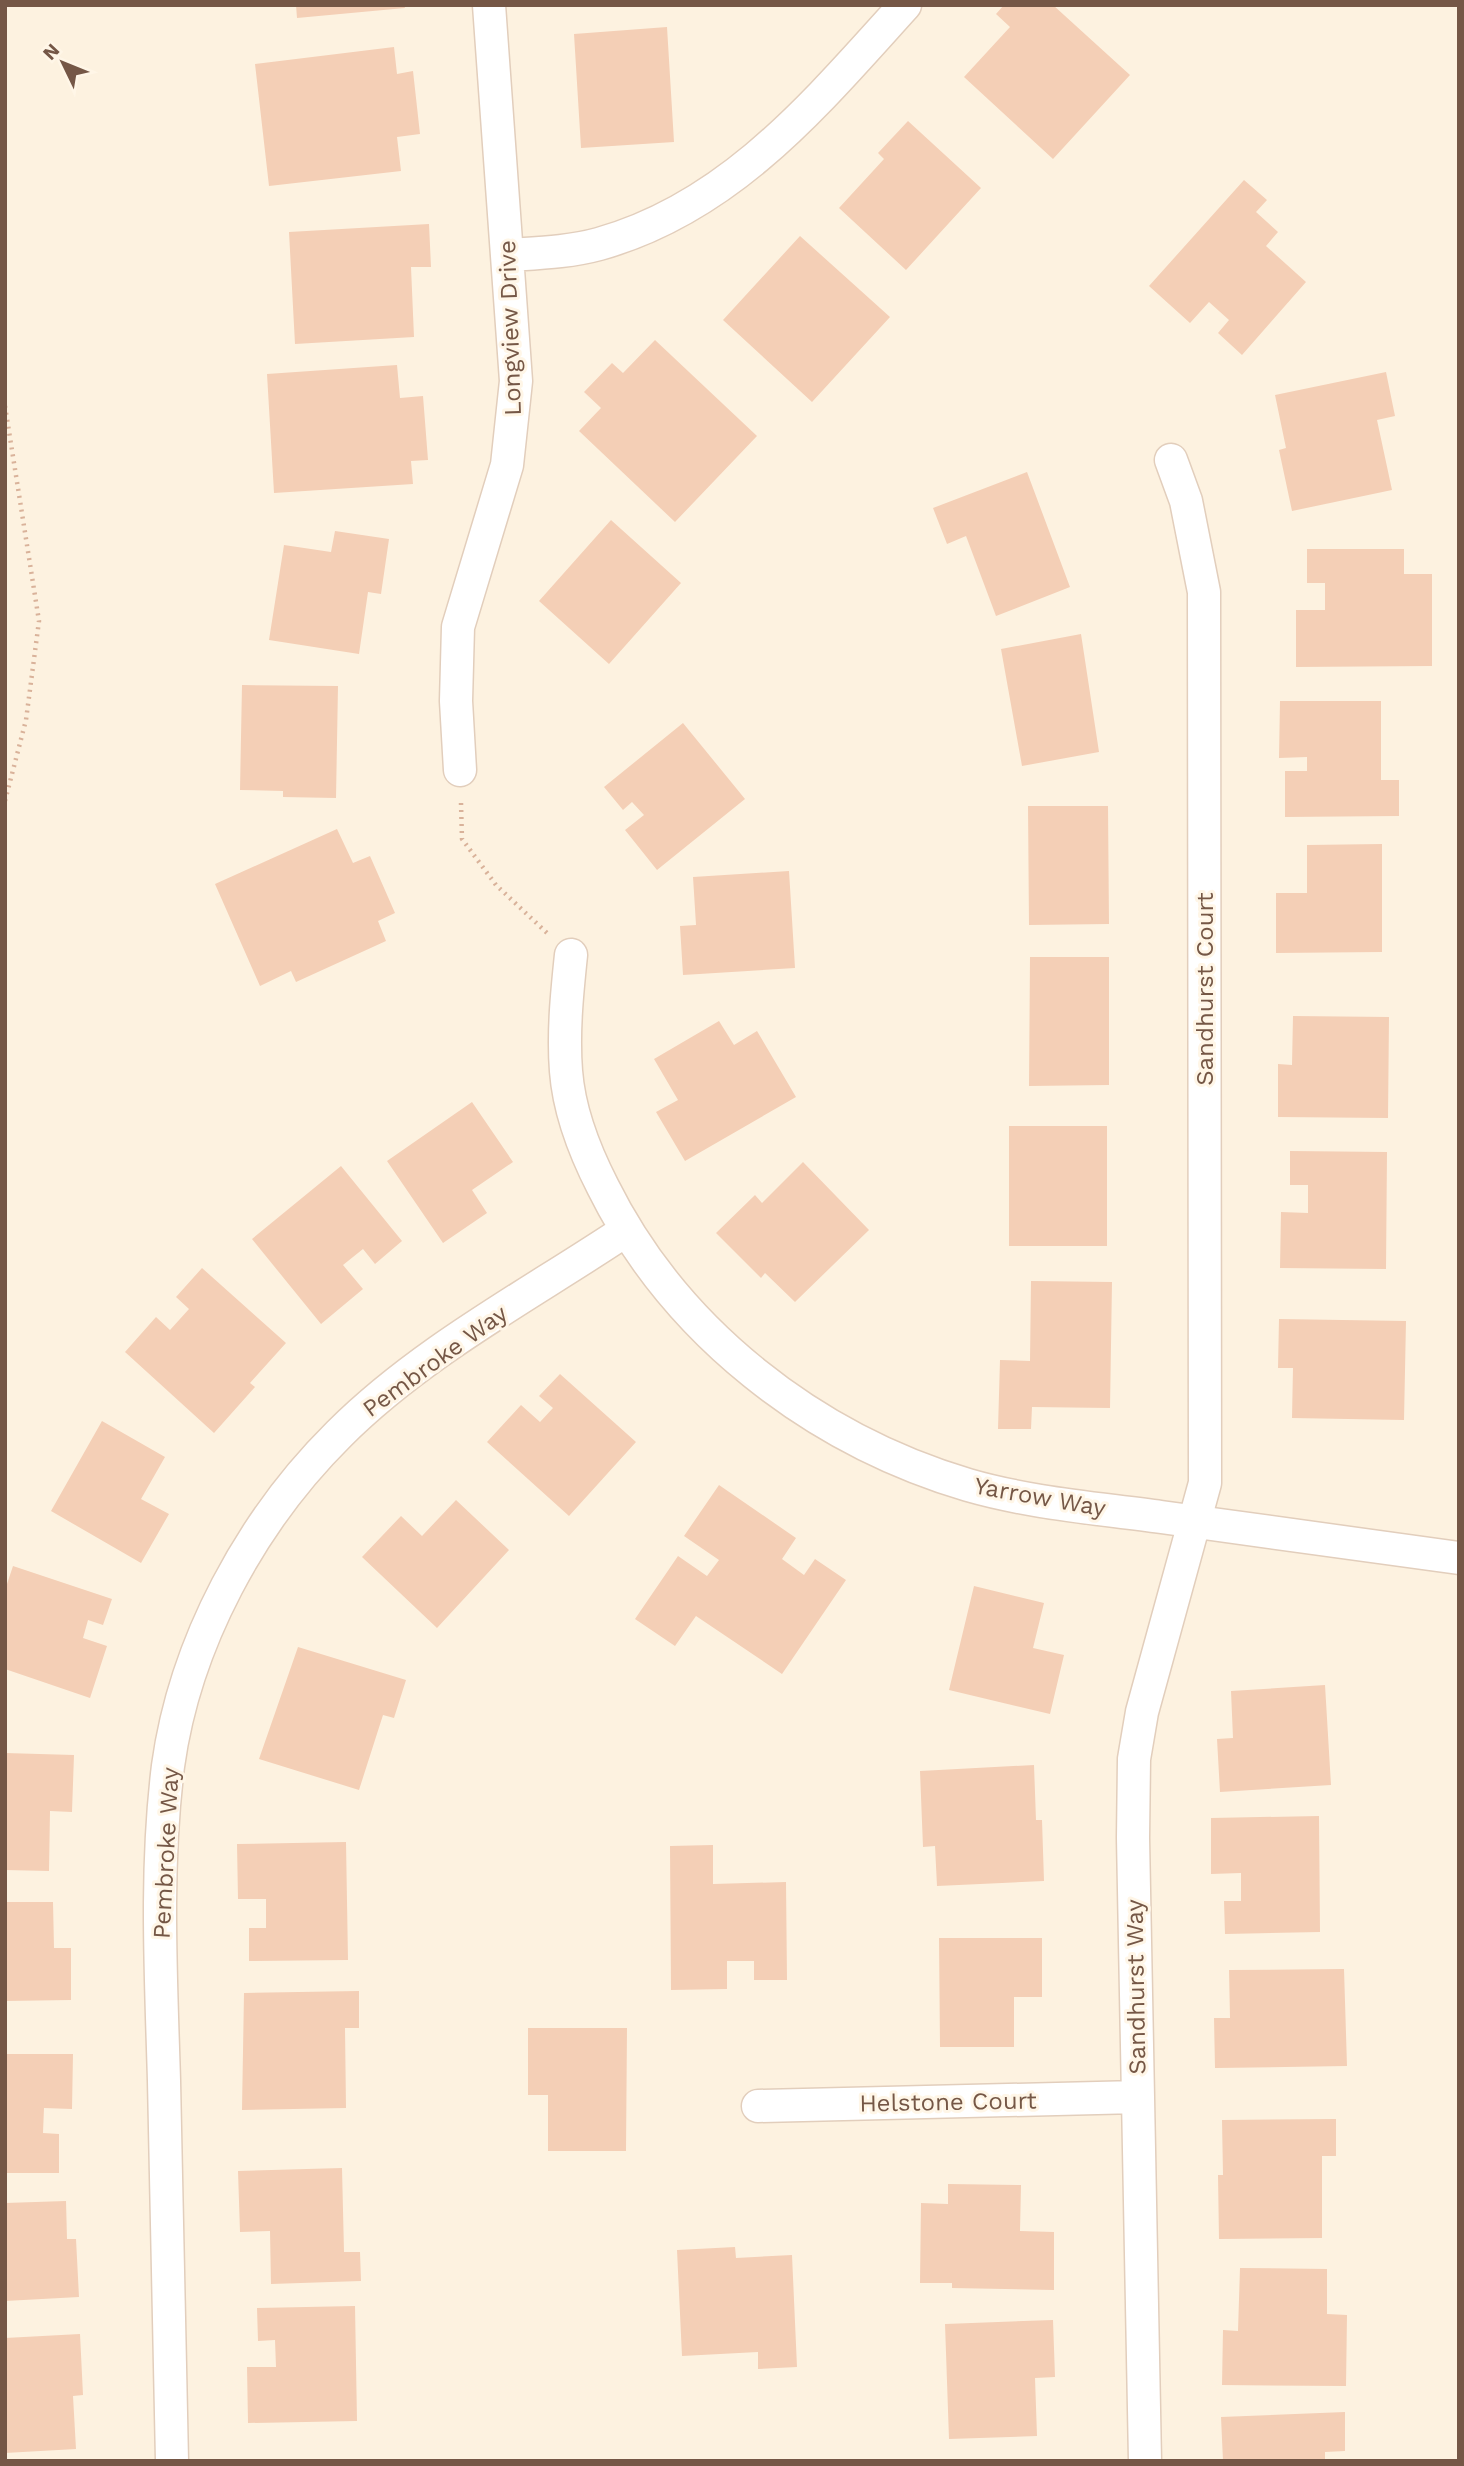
<svg xmlns="http://www.w3.org/2000/svg" width="1464" height="2466" viewBox="0 0 1464 2466" font-family="'Work Sans',sans-serif">
<style>
.building{fill:#f4cfb6}
.lines{fill:none;stroke-linecap:round;stroke-linejoin:round}
.street-casing{stroke:#e2cebc;stroke-width:35}
.path{stroke:#d9b29a;stroke-width:4.5;stroke-dasharray:2 5;stroke-linecap:butt}
.street{stroke:#fff;stroke-width:32}
.labels{text-anchor:middle;stroke-width:6;stroke-linejoin:round;paint-order:stroke}
.street-label{font-size:24px;fill:#755746;stroke:#fff6e7}
</style>
<rect width="100%" height="100%" fill="#fdf2e0"/>
<path class="building" d="M296 5H404L405 8 297 18Z
M1004 5H1053L1130 75 1053 159 964 77 1010 27 996 14Z
M667 27 674 142 581 148 574 34Z
M394 47 397 74 413 71 420 134 397 137 401 171 269 186 255 64Z
M908 121 981 188 906 270 839 208 884 159 878 153Z
M1244 180 1267 200 1256 212 1278 232 1266 246 1306 282 1242 355 1218 333 1229 320 1209 302 1190 323 1149 286Z
M429 224 431 267H411L414 337 295 344 289 232Z
M800 236 890 317 812 402 723 320Z
M655 340 757 436 675 522 579 431 601 408 584 392 612 363 623 373Z
M397 365 400 398 423 396 428 460 411 461 413 484 274 493 267 374Z
M1386 372 1395 416 1377 420 1392 490 1292 511 1279 450 1286 448 1275 395Z
M1027 472 1070 587 996 616 966 536 947 544 933 508Z
M611 520 681 583 609 664 539 601Z
M335 531 389 539 381 594 368 592 359 654 269 640 284 545 331 552Z
M1307 549H1404V574H1432V666L1296 667V610H1325V583H1307Z
M1081 634 1099 752 1022 766 1001 649Z
M242 685 338 686 336 798 283 797V791L240 790Z
M1280 701H1381V780H1399V816L1285 817V771H1307V757L1279 758Z
M683 723 745 799 657 870 625 830 644 815 632 802 623 810 604 787Z
M1028 806H1108L1109 924 1029 925Z
M337 829 353 863 370 856 395 913 378 921 386 941 296 982 291 971 260 986 215 884Z
M1382 844V952L1276 953V893H1307V845Z
M789 871 795 968 683 975 680 926 696 925 693 877Z
M1030 957H1109V1085L1029 1086Z
M1293 1016 1389 1017 1388 1118 1278 1117V1064L1292 1065Z
M719 1021 734 1045 757 1031 796 1097 685 1161 656 1112 678 1100 654 1059Z
M472 1102 513 1162 472 1190 487 1213 443 1243 387 1161Z
M1009 1126H1107V1246H1009Z
M1290 1151 1387 1152 1386 1269 1280 1268 1281 1212 1308 1213V1185H1290Z
M803 1162 869 1230 795 1302 765 1273 761 1278 716 1233 755 1195 762 1203Z
M341 1166 402 1241 375 1264 363 1249 343 1265 363 1289 321 1324 252 1239Z
M202 1268 286 1343 250 1383 255 1387 214 1433 125 1352 156 1317 170 1330 189 1309 176 1297Z
M1031 1281 1112 1282 1110 1408 1032 1407 1031 1429H998L1000 1360 1030 1361Z
M1279 1319 1406 1321 1404 1420 1292 1418 1293 1368H1278Z
M560 1374 636 1442 569 1516 487 1442 521 1405 540 1422 553 1408 539 1396Z
M102 1421 165 1457 141 1499 169 1514 141 1563 51 1511Z
M719 1485 796 1538 782 1559 804 1575 815 1559 846 1580 782 1674 696 1616 675 1646 635 1619 678 1556 707 1576 719 1560 684 1536Z
M456 1500 509 1550 437 1628 362 1557 401 1516 422 1536Z
M13 1566 112 1599 103 1625 88 1620 83 1638 107 1646 90 1698 5 1669V1590Z
M974 1586 1044 1603 1033 1648 1064 1655 1050 1714 949 1690Z
M298 1647 406 1680 394 1718 383 1715 359 1790 259 1759Z
M1325 1685 1331 1785 1220 1792 1217 1739 1233 1738 1231 1691Z
M5 1753 74 1755 72 1812 50 1811 49 1871 5 1870Z
M1034 1765 1036 1820H1042L1044 1881 937 1886 935 1846 923 1847 920 1771Z
M1319 1816 1320 1932 1225 1934 1224 1901H1241V1873L1211 1874V1818Z
M346 1842 348 1960 249 1961V1928H266V1899H238L237 1844Z
M713 1845V1884L786 1882 787 1980H754V1961H727V1989L671 1990 670 1846Z
M5 1902H53L54 1948H71V2000L5 2001Z
M939 1938H1042V1997H1014V2047H940Z
M1344 1969 1347 2066 1215 2068 1214 2018H1230L1229 1970Z
M359 1991V2028H345L346 2108 242 2110 244 1993Z
M528 2028H627L626 2151H548V2095H528Z
M5 2054H73L72 2109 44 2108 43 2133 59 2134V2173H5Z
M1336 2119V2156H1322V2238L1219 2239 1218 2175H1223L1222 2120Z
M342 2168 344 2252H360L361 2281 271 2284 270 2231 240 2232 238 2171Z
M948 2184 1021 2185 1020 2231 1054 2232V2290L952 2288V2283H920L921 2203 948 2204Z
M66 2201 67 2239H76L79 2297 5 2301V2203Z
M735 2247 736 2258 792 2255 797 2367 758 2369V2352L682 2356 677 2250Z
M1240 2268 1327 2269V2314L1347 2315 1346 2386 1222 2385 1223 2330 1238 2331Z
M355 2306 357 2421 248 2423 247 2367H276L275 2340 258 2341 257 2308Z
M1053 2320 1055 2377 1035 2378 1037 2436 949 2439 945 2324Z
M80 2334 83 2395 73 2396 76 2449 5 2453V2338Z
M1345 2412V2451L1325 2452V2461H1223L1221 2417Z"/>
<g class="lines">
<g class="street-casing">
<path id="street" d="M509 255C539 253 570 252 599 244 731 207 816 103 905 5
M460 770 456 701 458 627 507 465 516 381 489 5
M571 955C567 993 563 1032 566 1071 569 1111 585 1152 603 1187 675 1332 813 1439 968 1485 1030 1503 1096 1508 1161 1517 1260 1531 1359 1545 1459 1558
M758 2106 1138 2097
M172 2461C169 2334 167 2208 164 2081 161 1976 155 1871 168 1766 185 1643 251 1521 339 1434 421 1352 529 1295 625 1231
M1145 2461 1133 1838 1134 1759 1142 1712 1205 1483 1204 592 1186 501 1171 460"/>
</g>
<path class="path" d="M5 406 39 621 26 720 5 801
M461 803 462 839 496 885 547 933"/>
<use href="#street" class="street"/>
</g>
<g class="labels">
<g class="street-label">
<text transform="translate(510 328) rotate(-92)" y="8">Longview Drive</text>
<text transform="translate(1205 989) rotate(-90)" y="8">Sandhurst Court</text>
<text transform="translate(435 1361) rotate(-36)" y="8">Pembroke Way</text>
<text transform="translate(1040 1497) rotate(10)" y="8">Yarrow Way</text>
<text transform="translate(166 1853) rotate(-87)" y="8">Pembroke Way</text>
<text transform="translate(1136 1987) rotate(-91)" y="8">Sandhurst Way</text>
<text transform="translate(948 2102) rotate(-1)" y="8">Helstone Court</text>
</g>
</g>
<rect width="1464" height="2466" fill="none" stroke="#755746" stroke-width="14"/>
<g transform="translate(63 63) rotate(313)" stroke="#fff6e7" stroke-width="5" paint-order="stroke">
<path d="M0-5L12 26L0 18L-12 26Z" fill="#755746"/>
<text y="-10" font-size="19" font-weight="bold" text-anchor="middle" fill="#755746">N</text>
</g>
</svg>
